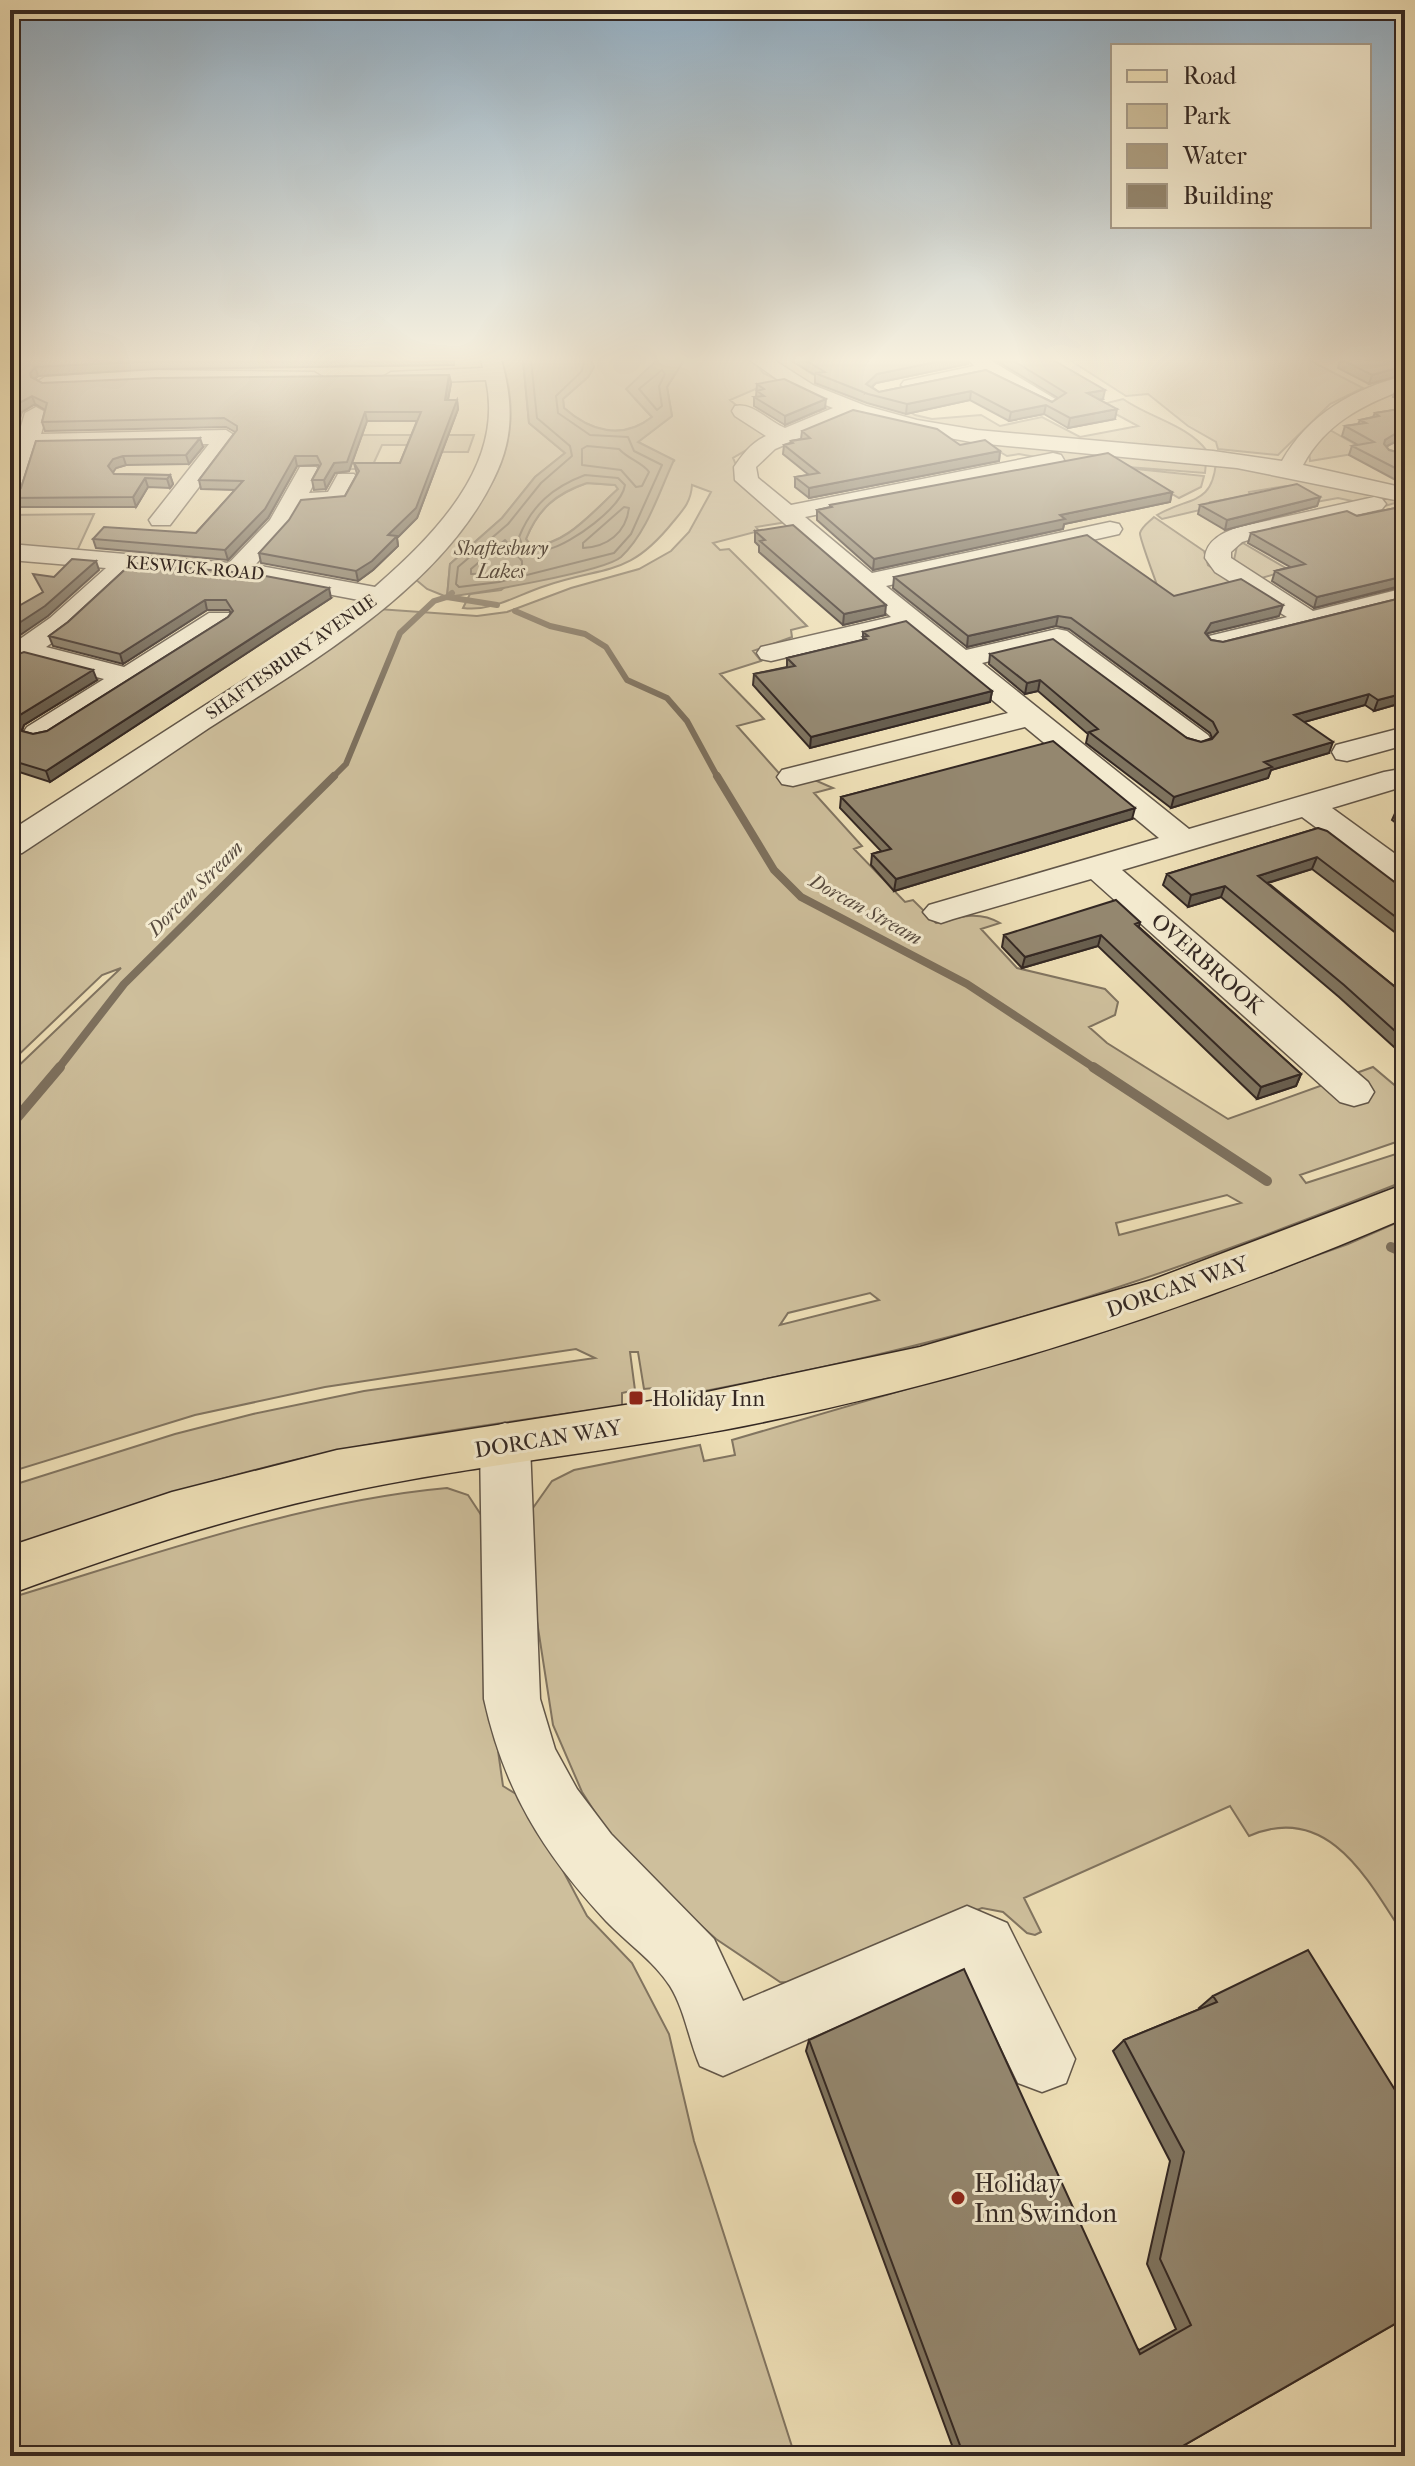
<svg xmlns="http://www.w3.org/2000/svg" width="1415" height="2466" viewBox="0 0 1415 2466" font-family="'IM FELL French Canon',serif">
<style>
.green{fill:#cebf9c;stroke:#817460;stroke-width:2;fill-rule:evenodd}
.water{fill:#aea083;stroke:#7d705d;stroke-width:2;fill-rule:evenodd}
.lines{fill:none;stroke-linecap:round;stroke-linejoin:round}
.shore{stroke:#716453;stroke-width:2}
.stream-far2{stroke:#7d705d;stroke-width:6}
.stream-far1{stroke:#7d705d;stroke-width:8}
.stream{stroke:#7d705d;stroke-width:10}
.minor-casing{stroke:#625648;stroke-width:3}
.major-casing{stroke:#342823;stroke-width:3}
.minor{fill:#f3eacf;fill-rule:evenodd}
.major{fill:#eddeb5;fill-rule:evenodd}
.wall{fill:#7f745f;stroke:#342823;stroke-width:2}
.shaded-wall{fill:#685e4e;stroke:#342823;stroke-width:2}
.building{fill:#94876f;stroke:#342823;stroke-width:2}
.poi-dot{fill:#8f2418;stroke:#f3eacf;stroke-width:3}
.labels{text-anchor:middle;stroke-width:6;stroke-linejoin:round;paint-order:stroke}
.far-street-label{font-size:18px;fill:#342823;stroke:#f3eacf}
.far-water-label{font-size:20px;font-style:italic;fill:#594c40;stroke:#f3eacf}
.street-label{font-size:22px;fill:#342823;stroke:#f3eacf}
.poi-label{font-size:22px;fill:#342823;stroke:#f3eacf;text-anchor:start}
.near-poi-label{font-size:26px;fill:#342823;stroke:#f3eacf;text-anchor:start}
</style>
<rect width="100%" height="100%" fill="#eddeb5"/>
<filter id="stains"><feTurbulence type="fractalNoise" baseFrequency=".0025" numOctaves="4"/><feColorMatrix values="0 0 0 0 .2 0 0 0 0 .09 0 0 0 0 .02 0 0 0 .5 -.17"/></filter>
<radialGradient id="worn" r=".72"><stop offset=".6" stop-color="#630" stop-opacity="0"/><stop offset="1" stop-color="#630" stop-opacity=".3"/></radialGradient>
<path class="green" d="M502 360H523L529 423 565 453 535 477 502 518 450 564 447 597 427 589 415 579C476 510 533 460 502 360Z
M591 360H657L635 399 652 417C622 440 590 431 564 408L563 399 588 377 594 367Z
M684 360H754L763 373 832 405 833 409 824 414 783 387 767 384 730 400 772 435 733 458 743 481 787 522 756 527 759 531 713 543 720 550 729 549 807 626 791 630 792 637 753 651 761 661 720 674 764 719 737 726 786 781H817L833 788 814 793 862 846 854 849 905 902 913 900 936 923C959 917 978 910 1000 923L981 929 1017 968 1105 989 1118 1002 1115 1015 1089 1027 1107 1043 1228 1119 1373 1067 1405 1094V1139L1300 1175 1306 1183 1405 1151V1181C1296 1224 1187 1266 1075 1301 938 1344 798 1374 657 1400L654 1388 644 1389 638 1352H630L635 1390 622 1393V1406C514 1421 406 1435 299 1459 201 1482 105 1513 10 1549V1486L175 1434 253 1414 364 1391 595 1358 576 1349 325 1387 195 1415 10 1472V1074L121 968 102 975 10 1063V854L378 609 477 616 507 612 571 588 639 569 671 551 689 532 711 492 692 485C691 502 683 510 673 522 628 578 606 565 545 586 517 595 492 612 463 608L470 594 501 590 674 461 638 442 672 416 667 387ZM1227 1195 1241 1203 1119 1235 1116 1223ZM870 1293 879 1300 780 1325 788 1313Z
M769 360H791L812 374 891 400 915 415 932 419 981 415 1000 426 1042 417 1080 437 1138 426 1099 405 1123 399C1150 418 1188 425 1207 451 1085 441 927 442 816 388 800 380 785 369 769 360Z
M1070 360H1309L1363 388 1330 404 1278 455 1218 449 1216 442 1188 426 1148 394 1126 396Z
M853 414 1206 462 1205 473 1063 462 1019 454 1007 456 988 445 962 449Z
M1330 430 1365 450V452L1310 461 1309 451Z
M319 435H474L468 452H419L420 445H382L371 469H314L315 467 303 466Z
M1216 462 1405 500 1385 506 1373 500 1357 502 1338 498 1316 502 1286 486 1249 492 1250 495 1211 502 1217 506 1162 519 1157 515C1190 496 1212 506 1216 462Z
M1136 469 1204 476 1201 487 1179 498 1132 470Z
M587 483 615 485 618 489C596 508 562 550 530 544L526 539C538 509 556 494 587 483Z
M94 514 77 551 10 546V515Z
M1154 517 1204 551 1208 565 1238 585 1194 597H1161C1158 586 1139 538 1140 533 1142 526 1149 522 1154 517Z
M1243 543 1289 570 1258 579 1234 560 1237 546Z
M1405 1219V1937C1369 1882 1329 1801 1249 1836L1230 1806 1024 1898 1041 1932 1035 1935 1027 1933 1003 1912 982 1908 895 1940 795 1983 780 1982 716 1939 623 1856 582 1792 553 1725 536 1615 528 1515 552 1481 574 1470 700 1445 704 1461 735 1455 732 1440 1109 1330 1348 1244Z
M447 1488 468 1495 489 1527V1687L503 1786 516 1794 552 1850 587 1916 632 1963 669 2034 694 2141 795 2456H10V1598C149 1556 302 1501 447 1488Z"/>
<path class="water" d="M523 360H591L594 367 588 377 563 399 564 408C590 431 622 441 652 417L626 389 657 360H684L667 387 672 416 638 442 674 460C659 492 647 533 621 557 604 572 476 593 447 597L450 564 502 518 535 477 565 453 529 423ZM587 483 615 485 618 489C596 508 562 551 530 544L526 539C538 509 556 493 587 483Z"/>
<g class="lines">
<path class="shore" d="M531 360 537 418 570 446 572 456 541 483 508 524 458 567 456 584 459 587 499 582 614 553 631 534 662 465 634 451 628 437 590 435 558 413 556 396 582 371 584 360
M662 370 665 374 659 386 662 406 657 410 639 389Z
M587 446 619 449C628 459 643 463 649 472L642 486 636 487 621 470 582 465V449Z
M585 475 618 478 625 485C622 507 571 544 549 549 540 552 533 551 524 549L519 537C532 505 553 487 585 475Z
M624 507 629 508C626 533 607 547 583 548V543Z
M505 540 522 561V566L497 573 471 574V569Z"/>
<path class="stream-far2" d="M452 593 447 597 497 605
M515 611 550 626 585 634 606 647 627 680 667 698 687 721 718 778
M332 778 346 764 400 633 434 601 447 597"/>
<path class="stream-far1" d="M717 776 774 870 801 897 967 984 1096 1069
M58 1069 124 984 334 776"/>
<path class="stream" d="M1093 1067 1267 1181
M10 1126 60 1067
M1391 1247 1405 1253"/>
<g class="minor-casing">
<path id="minor" d="M481 360H501C513 402 514 438 494 478 442 588 308 664 209 728 147 770 84 812 22 853L10 856V831L274 661 359 600 258 581 134 570 70 630 46 647 124 667 209 613H229L233 619 229 625 49 739 38 742 27 739 23 733 27 727 104 679 28 659 10 667V646L50 618 106 568 10 560V544L229 563 270 520 300 467H316L320 472 309 493 328 492 338 474H354L358 479 344 504 301 507 289 528 255 565 375 587C433 536 505 466 486 380L391 384 381 378 391 372 483 368Z
M750 360H774L813 385 866 406 917 420 977 430 1213 451 1282 461C1308 415 1354 388 1405 376V389C1362 405 1325 424 1303 465L1405 488V502L1237 468 977 443 916 432 852 416 775 449 756 467 758 478 791 505 1053 453 1061 455 1064 460 1061 465 1053 467 805 517 872 573 1110 522 1119 524 1122 529 1119 534 886 586 966 650 1057 629 1067 631 1208 735 1212 741 1208 747 1197 750 1186 747 1052 646 982 663 1189 829 1384 772 1395 770 1405 772V786L1332 808 1405 861V887L1393 884 1302 817 1122 870 1368 1082 1374 1092 1368 1102 1354 1106 1340 1102 1091 879 953 919 941 923 929 919 923 912 929 905 1159 838 1025 727 793 786 782 784 777 777 782 770 1008 713 906 629 771 661 761 659 757 653 761 647 891 617 735 480 734 467C743 454 751 443 766 436L735 416 732 411 735 406C753 402 769 422 785 428L833 408 798 394Z
M969 360H990L1062 403 1051 409 1044 407 985 376 911 391 901 385 904 381 974 366Z
M147 370 314 372 324 378 314 384 147 382 45 389 35 383 45 377Z
M36 407 47 413 41 434 226 430 237 437 170 525H152L149 520 209 444 37 447 22 495 18 500 10 502V464L25 413Z
M1374 497 1382 499 1386 504 1382 509 1255 538 1242 542 1231 552V558L1313 611 1405 588V604L1219 650 1209 648 1205 642 1209 636 1287 617 1215 572 1205 558C1206 540 1224 532 1239 527Z
M1405 727V745L1347 761 1336 759 1332 752 1336 745Z
M505 1423 523 1429 530 1444 540 1699 555 1749 577 1789 611 1834 714 1939 743 2001 967 1906 1007 1923 1075 2059 1066 2083 1042 2092 1018 2083 964 1971 723 2076 700 2066C689 2041 685 2010 670 1986 653 1960 627 1943 606 1921 543 1853 504 1790 484 1699L480 1444 487 1429Z"/>
</g>
<g class="major-casing">
<path id="major" d="M1405 1184V1218C1195 1308 977 1379 754 1424 616 1452 475 1464 337 1494 225 1518 117 1555 10 1594V1546L172 1492 337 1450 702 1393 920 1347 1152 1280Z"/>
</g>
<use href="#minor" class="minor"/>
<use href="#major" class="major"/>
</g>
<path class="wall" d="M10 360H454V365L158 369 38 376 35 379 42 383 449 375 451 383 448 400H457L458 409 417 518 397 538 398 546 373 570 358 581 261 563 259 553 345 496 357 474 354 463H400L417 421H367L349 471 335 473 326 489 314 490 312 480 319 467 318 465 297 466 268 518 228 560 96 548 93 539 196 533 235 490 201 489 199 480 235 432 226 427 45 431 42 422 45 410 35 404 22 412Z
M790 360H969L968 364 876 383 872 387 879 392 986 370 1052 402 1058 398 995 360H1053L1103 399 1099 400 1115 419 1068 428 1044 414 1009 421 970 400 906 414 867 403 815 383V375Z
M1340 360H1405V374L1369 384 1338 368Z
M757 384 825 408 785 425 754 406V397H756Z
M1405 384V445L1395 442 1386 447 1389 450 1405 454V485L1349 455 1352 446 1358 445 1342 436 1345 426 1358 424 1360 420 1373 417 1375 413 1402 409 1399 408 1402 400 1393 397 1397 387Z
M802 431 960 445 1000 451 999 461 809 498 795 487V477L809 475 783 454 784 445 790 443 791 441 801 439Z
M36 441 203 447 189 464 126 465 116 468 113 472 114 474 170 475 173 484 170 488 148 487 136 507H10V494H15L21 488Z
M1172 492 1170 502 1064 524 1063 529 873 570 817 520V510L830 507V505Z
M1320 497 1317 506 1225 530 1198 514 1200 505Z
M1405 506V586L1314 608 1272 581 1275 571 1290 567 1248 543 1251 533 1357 516Z
M755 531 885 615 843 625 759 552V546L755 542Z
M132 563 331 598 50 782 10 769V657L97 680 24 725 22 731 33 734 47 731 228 617 231 613 229 610H207L123 664 53 646 49 636 68 622Z
M894 577 1174 596 1279 616 1208 633 1207 635 1211 640 1223 642 1405 597V702L1374 711 1365 705 1304 722 1329 753 1271 770 1268 778 1171 808 1086 743 1088 734 1038 691 1025 694 989 664 990 654 1187 738 1201 742 1212 738 1210 733 1069 629 1056 626 967 647 893 588Z
M863 632 992 691 990 702 810 748 753 685 754 674 787 667V658L863 640Z
M933 773 1132 819 894 891 871 865 872 854 881 851 840 808 841 797Z
M1405 806V830L1392 820 1397 809Z
M1318 828 1405 890V940L1312 869 1268 883 1405 995V1057L1339 997 1221 897 1188 907 1163 885 1167 874Z
M1140 922 1139 927 1301 1074 1296 1086 1257 1099 1098 946 1022 968 1002 947 1004 935Z
M1213 1996 1405 2106V2338L1397 2323 1183 2446 1188 2456H956L806 2051 809 2040 1139 2350 1176 2329 1147 2264 1170 2161 1113 2051 1124 2040 1200 2009 1199 2008Z"/>
<path class="shaded-wall" d="M946 360H969L968 364 876 383 865 393 866 384 877 374Z
M1405 366V374L1369 384 1372 375Z
M35 367 38 376 33 381 30 373Z
M449 375 451 383 446 409 445 400Z
M1105 390 1103 399 1086 403 1087 393Z
M971 391 970 400 906 414 907 404Z
M32 396 35 404 22 412 10 453V434L19 403Z
M826 399 825 408 785 425V416Z
M457 400 458 409 417 518 397 538 398 546 373 570 358 581 356 571 388 535Z
M1046 405 1044 414 1009 421 1011 412Z
M1117 409 1115 419 1068 428 1070 418Z
M365 412 367 421 349 471 335 473 326 489 324 480Z
M1398 432 1395 442 1381 449 1385 440Z
M200 438 203 447 189 464 186 455Z
M1000 451 999 461 809 498V488Z
M123 456 126 465 116 468 111 475 108 466 113 459Z
M295 456 297 466 268 518 228 560 225 550Z
M170 475 173 484 170 488 167 479Z
M145 478 148 487 136 507 133 497Z
M1172 492 1170 502 1064 524 1063 529 873 570 874 559 1060 515Z
M1320 497 1317 506 1225 530 1227 520Z
M96 561 99 570 48 616 10 642V629Z
M1405 576 1404 585 1314 608 1317 597Z
M329 588 331 598 50 782 46 771Z
M205 600 207 610 123 664 120 654Z
M886 605 885 615 843 625 844 614Z
M1283 605 1279 616 1208 633 1202 644 1205 633 1211 623Z
M1058 616 1056 626 967 647 968 636Z
M93 670 97 680 24 725 20 735 16 724 20 715Z
M1040 680 1038 691 1025 694 1027 683Z
M992 691 990 702 810 748 811 737Z
M1405 693V702L1374 711 1378 700Z
M1369 694 1365 705 1290 726 1294 715Z
M1333 742 1329 753 1271 770 1268 778 1171 808 1174 797 1264 762Z
M1135 808 1132 819 894 891 896 879Z
M1317 857 1312 869 1254 887 1258 876Z
M1225 886 1221 897 1188 907 1191 895Z
M1101 935 1098 946 1022 968 1025 957Z
M1301 1074 1296 1086 1257 1099 1261 1087Z"/>
<path class="building" d="M10 360H197L156 361 35 367 30 373 31 377 42 383 156 378 449 375 445 400H457L416 508 388 535 397 536 372 561 356 571 259 553 289 520 301 500 345 496 359 471 354 463H400L421 412H365L347 462 334 463 324 480H312L321 464 317 456H295L265 509 225 550 93 539 104 527 196 533 243 481 199 480 237 430V426L224 418 42 422 47 403 32 396 19 403 10 434Z
M805 360H946L877 374 866 384 879 392 986 370 1052 402 1066 393 1012 360H1053L1105 390 1087 393 1117 409 1070 418 1046 405 1011 412 971 391 907 404 868 394 815 373 825 372Z
M1342 360H1405V366L1372 375Z
M784 379 826 399 785 416 754 397 764 396 757 391 764 389 757 384Z
M1405 384V391L1397 387Z
M1405 408V435L1398 432 1385 440 1384 444 1389 450 1405 454V473L1352 446 1374 442 1345 426 1366 423 1360 420 1379 416 1375 413Z
M853 410 937 429 960 445 985 440 1000 451 809 488 795 477 819 473 784 445 793 443 791 441 810 438 802 431Z
M200 438 186 455 123 456 113 459 108 466 114 474 170 475 167 479 145 478 133 497 10 498V494H15L21 488 36 441Z
M1108 453 1172 492 1060 515 1065 519 874 559 817 510 832 507 830 505Z
M1297 484 1320 497 1227 520 1200 505Z
M1405 506V576L1317 597 1275 571 1305 564 1251 533 1347 511 1357 516Z
M793 525 886 605 844 614 760 541 765 540 755 531Z
M1087 535 1174 596 1241 579 1283 605 1211 623 1205 633 1211 640 1223 642 1405 597V693L1378 700 1369 694 1294 715 1333 742 1264 762 1272 767 1174 797 1089 732 1098 729 1040 680 1027 683 990 654 1053 639 1187 738 1201 742 1212 739 1218 732 1213 722 1071 618 1058 616 968 636 894 577Z
M72 559 96 561 45 606 10 629V611L43 592 33 574 54 577Z
M132 563 255 574 329 588 46 771 10 760V657L24 652 93 670 20 715 16 724 22 731 33 734 47 731 228 617 233 611 226 600H205L120 654 49 636 68 622Z
M906 621 992 691 811 737 754 674 795 666 787 658 866 639 863 637 868 636 863 632Z
M1053 741 1135 808 896 879 872 854 891 849 841 797Z
M1405 806V815L1397 809Z
M1318 828 1327 831 1405 890V924L1317 857 1258 876 1405 995V1040L1344 985 1225 886 1191 895 1167 874Z
M1116 900 1140 922 1135 924 1301 1074 1261 1087 1101 935 1025 957 1004 935Z
M1308 1950 1405 2106V2318L1183 2446 1188 2456H964L809 2040 964 1969 1140 2354 1191 2325 1160 2259 1184 2152 1124 2040 1217 2002 1213 1996Z"/>
<linearGradient id="sky" x2="0" y2="1"><stop stop-color="#91acc0"/><stop offset="0.51" stop-color="#f7f0de"/><stop offset="1" stop-color="#f7f0de" stop-opacity="0"/></linearGradient>
<rect width="1415" height="705" fill="url(#sky)"/>
<g class="poi-dot">
<rect x="628" y="1390" width="16" height="16" rx="4"/>
<circle cx="958" cy="2198" r="8"/>
</g>
<g class="labels">
<g class="far-street-label">
<text transform="translate(195 568) rotate(5)" y="6">KESWICK ROAD</text>
<text transform="translate(291 657) rotate(-35)" y="6">SHAFTESBURY AVENUE</text>
</g>
<g class="far-water-label">
<text x="501" y="555">Shaftesbury<tspan x="501" dy="23">Lakes</tspan></text>
<text transform="translate(195 888) rotate(-45)" y="7">Dorcan Stream</text>
<text transform="translate(866 909) rotate(29)" y="7">Dorcan Stream</text>
</g>
<g class="street-label">
<text transform="translate(1208 963) rotate(41)" y="8">OVERBROOK</text>
<text transform="translate(1177 1286) rotate(-19)" y="8">DORCAN WAY</text>
<text transform="translate(548 1438) rotate(-9)" y="8">DORCAN WAY</text>
</g>
<g class="poi-label">
<text x="652" y="1406">Holiday Inn</text>
</g>
<g class="near-poi-label">
<text x="974" y="2192">Holiday<tspan x="974" dy="30">Inn Swindon</tspan></text>
</g>
</g>
<rect width="1415" height="2466" fill="none" stroke="#eddeb5" stroke-width="40"/>
<rect x="12" y="12" width="1391" height="2442" fill="none" stroke="#342823" stroke-width="4"/>
<rect x="20" y="20" width="1375" height="2426" fill="none" stroke="#342823" stroke-width="2"/>
<rect x="1111" y="44" width="260" height="184" fill="#f3eacf" stroke="#a79c8a" stroke-width="2"/>
<rect x="1127" y="70" width="40" height="12" fill="#eddeb5" stroke="#a79c8a" stroke-width="2"/>
<text x="1183" y="84" font-size="24" fill="#342823">Road</text>
<rect x="1127" y="104" width="40" height="24" fill="#cebf9c" stroke="#a79c8a" stroke-width="2"/>
<text x="1183" y="124" font-size="24" fill="#342823">Park</text>
<rect x="1127" y="144" width="40" height="24" fill="#aea083" stroke="#a79c8a" stroke-width="2"/>
<text x="1183" y="164" font-size="24" fill="#342823">Water</text>
<rect x="1127" y="184" width="40" height="24" fill="#94876f" stroke="#a79c8a" stroke-width="2"/>
<text x="1183" y="204" font-size="24" fill="#342823">Building</text>
<rect width="100%" height="100%" filter="url(#stains)"/>
<rect width="100%" height="100%" fill="url(#worn)"/>
</svg>
